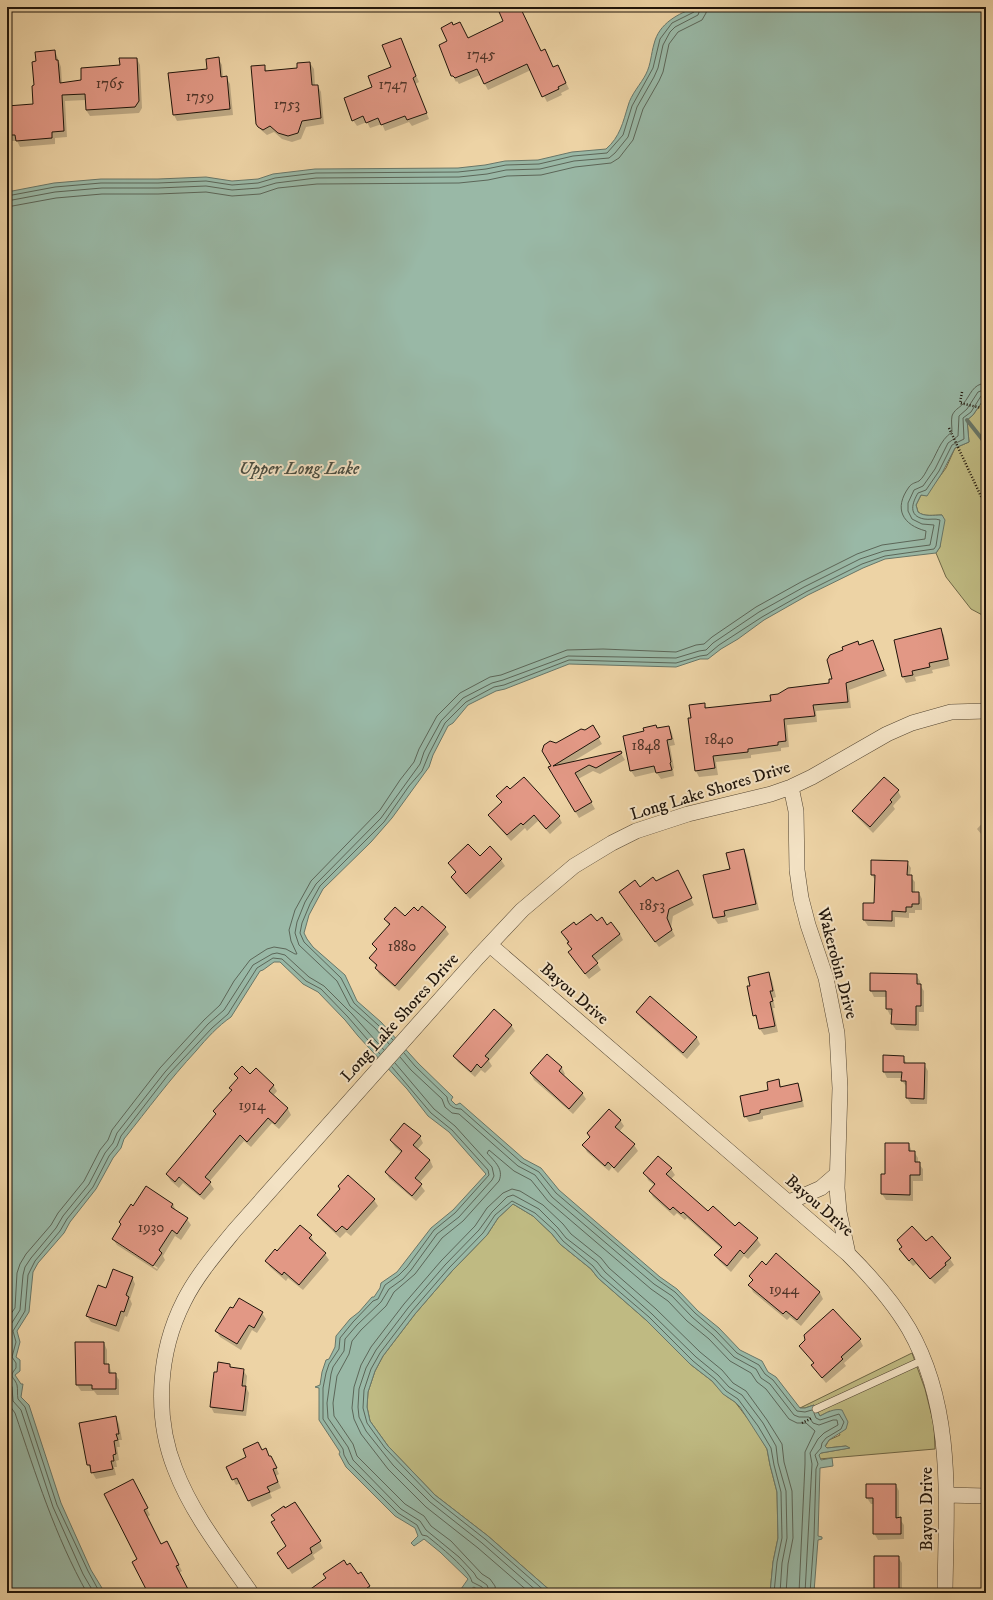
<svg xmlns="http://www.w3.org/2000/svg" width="993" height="1600" viewBox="0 0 993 1600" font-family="'IM FELL DW Pica',serif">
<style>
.green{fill:#bfba82;stroke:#6f6746}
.water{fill:#99b8a6;stroke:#687668}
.shadow{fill:#0003;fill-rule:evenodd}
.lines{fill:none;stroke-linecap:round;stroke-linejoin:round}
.shore{stroke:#5c6658;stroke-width:1}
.stream{stroke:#687668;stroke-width:4}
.building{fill:#e29885;stroke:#1f140a}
.lane-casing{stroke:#524431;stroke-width:8}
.street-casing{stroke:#524431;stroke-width:16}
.path{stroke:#1f140a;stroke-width:2.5;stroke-dasharray:1 2;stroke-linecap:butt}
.lane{stroke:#f3e2c4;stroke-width:7}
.street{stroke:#f3e2c4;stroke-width:15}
.labels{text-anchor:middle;stroke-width:4;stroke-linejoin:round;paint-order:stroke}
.number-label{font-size:15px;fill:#503529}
.street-label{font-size:17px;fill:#1f140a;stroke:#f3e2c4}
.water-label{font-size:18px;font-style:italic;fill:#4a4d41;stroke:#f3e2c4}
</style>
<rect width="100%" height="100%" fill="#edd3a5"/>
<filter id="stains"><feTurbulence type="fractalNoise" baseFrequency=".005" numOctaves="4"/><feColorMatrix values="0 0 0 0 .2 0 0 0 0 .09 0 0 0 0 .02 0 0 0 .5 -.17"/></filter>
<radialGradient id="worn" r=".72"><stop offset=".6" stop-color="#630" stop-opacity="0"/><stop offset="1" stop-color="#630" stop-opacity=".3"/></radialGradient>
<path class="green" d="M986 396V617L971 609 946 577 936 553 940 547 942 515C933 515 924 517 918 512L916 505 921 495H926L946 468 955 448 969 442 967 420 973 415Z
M513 1204 533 1216 552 1234 560 1244 591 1269 598 1278 646 1320 690 1364 712 1381 726 1396 735 1402 755 1428 767 1449 770 1465 777 1492 778 1538 773 1562 770 1593H553L488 1536 435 1495 388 1446 370 1421 367 1407 368 1392 375 1371 383 1356 415 1314 452 1271 487 1235 498 1218Z
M912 1353 925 1389 934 1425 935 1449 819 1459V1455L821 1453 849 1448 846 1446 827 1448 825 1447 829 1440 840 1435 830 1411 820 1416 814 1405 805 1408H800Z"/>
<path class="water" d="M696 7H986V396L973 415 967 420 969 442 955 448 942 473 927 496 921 495 916 505 918 512C924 517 934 515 942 515L945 520 940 547 936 553 885 559 863 568 808 595 764 620 738 639 721 649 708 659H700L676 667 569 664 505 689 496 691 468 705 453 723 448 726 433 755 429 767 392 818 371 842 323 889 309 915 304 933 307 939 313 947 345 975 357 1001 381 1022 418 1063 453 1097 451 1100 456 1105 460 1103 524 1159 541 1168 559 1190 660 1277 677 1289 698 1311 719 1328 740 1350 762 1361 768 1372 776 1377 800 1408H805L814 1405 820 1416C826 1413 834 1408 842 1410L848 1422 846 1429 829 1440 825 1446 827 1448 846 1446 850 1448 821 1453 819 1455 821 1460 832 1458 833 1466 820 1468 818 1536 822 1537V1539L818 1540 814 1592 770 1593 773 1562 778 1538 777 1492 770 1465 767 1449 740 1407 735 1402 723 1394 712 1381 690 1364 646 1320 598 1278 591 1269 560 1244 552 1234 533 1216 513 1204 498 1218 487 1235 452 1271 415 1314 383 1356 375 1371 368 1392 367 1407 370 1421 388 1446 435 1495 488 1536 553 1593H482L474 1587 465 1593 461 1589 468 1579 440 1552 424 1539 414 1546 411 1543 418 1536 415 1528 395 1516 346 1467 339 1454 340 1452 319 1420V1388L315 1387 320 1385 322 1372 326 1360 329 1359 335 1347 336 1336 350 1319 359 1312 372 1297H374L380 1288 381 1283 397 1272 431 1228 453 1210 486 1174 449 1132 428 1116 407 1089 358 1036 345 1020 318 992 303 984 280 962H274L263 970 260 971 231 1017C218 1026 207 1038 196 1051 170 1079 148 1109 124 1139L121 1148 113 1158 96 1189 70 1222 64 1233 38 1263 33 1272 29 1312 17 1331 20 1342 16 1357 20 1360V1371L15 1375 21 1384H23L21 1397 29 1405 61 1503 91 1570 105 1593H7V192L54 183 101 179H158L206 177 232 181 258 179 273 174 315 169 458 168 485 165 505 161 538 160 572 152 606 149C620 137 623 122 628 106 631 94 641 84 646 74 651 64 651 54 654 44 659 23 678 14 696 7Z"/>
<path class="shadow" d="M498 7H520L541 52 548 57 553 68 561 72 569 89 561 93 562 95 547 102 531 70 488 90 480 75 459 84 457 81 456 82 445 61 468 39 505 22Z
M400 39 419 82 415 84 429 119 412 126 409 122 385 131 382 124 370 128 367 122 357 126 353 120 392 67Z
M55 51 61 67 62 84 82 81 121 66 137 59 140 65 142 108 139 113 90 116 86 110V100L65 101 67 137 55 138V144L20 147 17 141H7V107L34 105Z
M218 58 222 65 223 78 226 77 230 84 233 115 177 121 174 115 208 70Z
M310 63 314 69 315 86H318L321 92 324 124 306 127 301 139 292 142 282 139 274 132 267 135 261 130 257 124 264 66 267 71 298 69Z
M940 629 944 635 950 666 932 670 933 673 915 677 916 681 906 683 903 677Z
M872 641 887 676 849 690 851 708 816 711 817 722 787 725 789 747 781 748V751L751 755V758L716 762 718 775 699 777 696 771 692 719 704 704 707 708 772 702 830 684 859 646Z
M656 726 658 729 669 727 672 733 675 745 670 746 674 768 673 769 674 776 661 779 656 772 635 777 631 771 624 737 645 732Z
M592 727 602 744 572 762 620 752 625 760 600 774 593 771 578 779 595 809 579 818 550 767H552L556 745Z
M510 790 559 817 562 823 550 834 538 821 527 831 525 828 511 841 493 821 490 815 502 803 498 796Z
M898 791 901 797 893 806 895 809 873 833 857 817 853 811Z
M986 819V840L977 829Z
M744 850 747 856 759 910 727 918 728 922 718 924 714 918 705 876 731 869Z
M480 857 501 860 505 866 470 899 456 884 452 877 456 873 449 863Z
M907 862 911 868 910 876 915 882V893H919L922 899V910H915V913H909V918L895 917V927L868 926 864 920V904H875L876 882 872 875Z
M681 877 694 905 673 916 671 928 675 936 659 947 624 898 639 888 656 882Z
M422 907 445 928 449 934 399 991 379 974 376 968 377 967 370 958 377 950 373 944 389 926 385 919 405 918 418 912Z
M607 926 620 934 623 940 596 962 601 970 589 979 573 959 569 953 572 950 562 932 576 927Z
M769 974 772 980 776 997 773 998 775 1008H773L778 1032 764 1035 760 1029 758 1021 754 1015Z
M916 975 920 981V985L924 991V1012H919V1031L896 1030 892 1024 893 1015H890L887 1009V997H874L871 991Z
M650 997 697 1038 700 1044 687 1059 641 1018 637 1012Z
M511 1025 515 1031 489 1061 492 1066 485 1073 481 1070 475 1077 458 1062 454 1056Z
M547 1055 562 1068 565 1074 563 1076 582 1093 586 1099 573 1114 534 1080 531 1074Z
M903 1057 907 1064H924L928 1071 927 1104H911L907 1098V1087L902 1081V1078H887L884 1072Z
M236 1074 251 1076 273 1085 277 1091 273 1096 288 1109 291 1115 279 1129 272 1123 251 1147 244 1141 209 1182 214 1189 204 1200 183 1183 179 1188 171 1181 167 1175 216 1115 214 1111 232 1091 231 1088 238 1079Z
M778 1080 782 1088 797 1084 801 1091 804 1107 763 1116V1119L749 1122 745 1116Z
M620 1120 624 1126 619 1132 634 1145 638 1151 618 1173 612 1167 609 1171 587 1152 584 1146Z
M420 1137 423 1143 417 1150 430 1160 433 1167 419 1183 425 1191 416 1201 389 1178 386 1172 402 1153 395 1147 391 1141Z
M909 1144 912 1152H914L918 1158V1163L923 1169V1181H913V1201L886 1200 882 1194V1175H886Z
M671 1169 675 1175 671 1179 708 1213 757 1239 761 1245 748 1259 744 1256 731 1272 719 1261 715 1255 721 1248 687 1218 685 1220 677 1213 674 1216 653 1197 650 1191 655 1186 648 1180 645 1173Z
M341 1190 374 1200 378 1206 351 1236 346 1232 340 1238 322 1221 318 1215Z
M173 1204 176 1211 187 1219 191 1225 181 1240 175 1236 163 1256 165 1260 157 1271 117 1245 113 1239 122 1225 120 1222 134 1207ZM117 1241 158 1268 157 1269 117 1243Z
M311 1236 314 1242 313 1243 325 1254 329 1260 303 1290 288 1278 286 1281 270 1267 266 1261 277 1253Z
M898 1241 926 1243 950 1259 954 1265 948 1270 949 1271 935 1284 916 1264 913 1266 904 1256 900 1250 902 1248Z
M776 1254 820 1293 823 1299 801 1326 790 1317 787 1320 753 1292 750 1285 753 1281 750 1276 766 1266Z
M132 1277 135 1284 130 1299 132 1304 127 1317 125 1316 119 1332 91 1322 87 1316Z
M262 1313 266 1319 257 1333 252 1330 241 1350 220 1337 216 1331Z
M860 1340 863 1346 844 1363 846 1366 826 1383 816 1371 812 1365 814 1364 800 1346Z
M104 1343 107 1350V1365H109L112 1374H115L119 1380V1395H97L94 1391H81L77 1385Z
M229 1364 232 1368 243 1370 247 1376 246 1387 249 1393 246 1416 214 1413 211 1407 218 1374Z
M116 1418 119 1424 122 1440H119L120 1447H117L119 1460 116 1461 117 1467H114L116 1475 96 1479 88 1465Z
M262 1451 274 1463 279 1474 276 1476 281 1488 270 1493 272 1498 252 1507 241 1483 236 1485 233 1479Z
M896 1485 899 1491V1518L904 1525V1539L878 1540 874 1533V1504H871L867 1498Z
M136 1487 150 1515 147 1517 161 1545 170 1548 182 1571 179 1573 189 1593H149L138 1560Z
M320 1542 323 1548 313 1555 315 1559 292 1574 282 1559 287 1547Z
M986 1551V1567L982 1561Z
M898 1557 902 1563V1590L903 1593H870L875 1592Z
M357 1576 369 1586 373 1592 308 1593Z"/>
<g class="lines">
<path class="shore" d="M7 196 55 187 101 183H158L206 181 232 185 258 183 275 178 316 173 458 172 486 169 506 165 539 164 573 156 607 153 623 135 632 106 653 68 660 39 672 23 694 12 696 7
M7 201 55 192 102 188H158L206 186 232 190 259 188 276 183 316 178 459 177 487 174 506 170 540 169 574 161 609 158 615 153 628 137 637 107 654 77 658 68 663 45 670 32 675 27 698 15 701 7
M7 207 56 198 102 194H158L206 192 232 196 260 194 278 188 317 184 459 183 488 180 507 176 541 175 575 167 611 163 619 158 633 140 643 109 659 81 663 72 669 44 678 32 702 20 706 13 707 7
M393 1040 378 1025 354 1003 341 978 304 942 300 933 302 923 310 904 320 886 384 822 409 786 422 771 429 754 445 723 466 702 494 687 504 685 569 660 676 663 700 656 707 655 719 645 762 617 806 592 862 564 885 556 934 549 936 546 940 520C935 518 929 520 924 519 908 516 912 503 918 493L926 490 939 471 952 445 964 439 963 418 971 412 981 396 986 394
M389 1044 375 1028 350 1006 337 981 299 945 295 933 297 922 305 902 316 884 381 818 420 764 424 752 441 721 463 698 492 683 503 680 568 656 676 658 699 651 706 650 713 643 759 612 804 587 860 559 884 551 930 545 934 525 922 524 912 519 908 511V503L914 490 923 486 935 469 948 443 958 436 959 416 967 409 978 392 986 389
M404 1053 415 1066 447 1097C448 1105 453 1109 461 1109L521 1162 539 1172 556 1193 658 1280 675 1292 695 1313 716 1331 737 1353 759 1365 765 1374 773 1380 797 1411 805 1412 812 1410
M400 1057 411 1070 442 1099 445 1107 452 1113 459 1114 518 1166 535 1175 552 1197 654 1284 672 1296 692 1317 713 1335 734 1357 756 1369 761 1378 770 1384 794 1415 799 1417H809L813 1423 819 1425 833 1420H837L838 1425 824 1433 818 1439 810 1453 812 1464 805 1593
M395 1063 434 1109 455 1126 492 1167 494 1176 492 1180 459 1217 437 1234 411 1270 403 1279 389 1289 381 1302 357 1325 345 1339 344 1351 333 1367 331 1374 327 1403 328 1418 348 1447 353 1460 401 1509 420 1521 426 1530 459 1557 474 1573 477 1578 487 1585 490 1593
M392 1067 431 1113 452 1130 488 1170 489 1175 455 1213 434 1230 407 1267 399 1275 385 1285 378 1299 373 1301 353 1322 340 1338 339 1349 329 1364 326 1373 323 1388V1419L343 1449 344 1455 349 1464 398 1513 417 1525 422 1535 427 1536C438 1545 470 1570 472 1582L482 1587 485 1593
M7 1319 15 1308 17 1273 20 1264 26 1254 51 1225 58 1213 84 1181 100 1150 108 1140 112 1130 160 1068 204 1020 220 1005 234 981 250 960 267 949 274 947 286 949 295 954H297L291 941 289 930 295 910 311 881 380 810 400 780 414 762 419 749 437 716 460 693 490 677 501 675 567 650 603 649 676 652 696 645 704 644 712 637 756 607 801 582 857 554 882 545 925 539 926 531C903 525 893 509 909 487 912 483 915 483 919 481 923 478 926 472 928 468 937 455 939 441 952 432 952 427 951 421 952 416 954 410 959 408 963 404 971 395 972 384 986 383
M7 1355 11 1342 8 1329 20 1310 23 1275 25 1267 31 1258 56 1228 63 1216 89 1184 105 1153 113 1143 117 1133 165 1072 208 1024 224 1010 253 965 272 954 277 953 285 955 309 977 324 986 352 1014 384 1050
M7 1378 12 1387 13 1401 21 1410 53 1507 83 1574 94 1593
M7 1402 15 1413C36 1475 55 1536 87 1593
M100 1593 88 1571 57 1505 25 1407 18 1399C17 1395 18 1389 17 1385 14 1376 8 1378 16 1368V1363L12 1357 16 1342 13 1331 25 1311 28 1275 35 1261 60 1231 67 1219 93 1187 109 1156 117 1146 121 1136 168 1075 212 1028 228 1014 257 968 273 958 282 959 306 981 321 989 348 1017 380 1054
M496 1593 495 1586 490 1579 482 1574 451 1541 431 1526 424 1516 405 1504 357 1456 353 1444 334 1416 333 1403 337 1376 349 1354 352 1341 361 1330 386 1306 394 1292 415 1274 442 1238 463 1221 499 1181C504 1169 495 1162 487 1153L489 1150 514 1171 531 1180 548 1201 651 1289 668 1301 687 1321 709 1339 730 1361 751 1373 757 1382 766 1389 789 1419 797 1423H806L815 1431 805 1452V1464L799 1593
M530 1593 478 1548 426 1507 388 1469 361 1434 354 1419 352 1408 354 1387 361 1365 371 1347 404 1304 441 1261 475 1226 487 1208 503 1193 512 1189 520 1191 543 1205 563 1224 571 1234 601 1258 609 1268 656 1309 700 1352 722 1370 733 1383 746 1391 767 1420 782 1444 784 1462 792 1491 793 1538 788 1564 786 1593
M539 1593 482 1543 430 1502 393 1465 366 1431 359 1417 358 1407 359 1389 366 1368 376 1350 408 1308 445 1265 479 1230 492 1212 507 1197 513 1195 517 1197 539 1209 558 1228 566 1238 597 1262 605 1272 652 1314 696 1357 718 1375 729 1387 742 1395 763 1423 776 1446 778 1463 786 1491 787 1538 782 1563 780 1593
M547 1593 485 1539 433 1498 385 1448 367 1423 363 1408 364 1390 371 1369 380 1353 412 1311 449 1268 483 1233 495 1215 512 1201 535 1213 555 1231 563 1241 593 1266 601 1276 649 1317 693 1361 715 1379 726 1391 738 1399 758 1426 771 1448 774 1465 781 1492 782 1538 777 1562 774 1593
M810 1593 814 1538 816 1469 818 1464 815 1455 821 1448 822 1443 826 1438 841 1429 844 1422 839 1414 820 1420 816 1418 814 1413"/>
<path class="stream" d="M967 420 986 444"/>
</g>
<path class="building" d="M497 7H520L541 51 545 49 553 67 558 65 566 83 558 87 559 89 542 97 527 64 484 84 477 69 455 78 453 76H451L439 45 447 41 441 28 452 22 453 25 460 22 468 38 503 21Z
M401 38 416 76 413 78 427 113 407 120 405 116 381 125 378 118 366 123 363 116 352 121 344 98 372 87 368 76 391 67 382 45Z
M55 50 56 60H58L60 83 81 80V68L120 65 119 58H137L139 101 135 107 86 110 85 94 62 95 64 131 52 132V138L16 141 15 135H7V106L33 104 32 86 34 85 32 62 36 61 35 52Z
M219 57 221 77 227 76 230 109 173 115 168 73 207 69 206 59Z
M310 62 312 85H318L321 118 302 121 298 133 288 136 278 133 270 126 263 130 258 127 256 124 251 66 265 65V71L297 68V63Z
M941 628 948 659 929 663 930 667 912 671 913 675 902 677 894 640Z
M873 640 884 670 846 683 848 702 813 705 815 716 784 719 786 741 778 742V745L748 749V752L713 756 715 768 695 771 688 718H691L689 705 705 703V708L771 701 770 695 778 694 788 688 829 683V679H832L827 660 830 655 843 650 842 647 858 641 859 645Z
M593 725 600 737 553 766 621 751 622 753 596 768 589 765 575 773 592 802 575 812 548 767 551 766 542 751 544 745 550 741 556 743 581 729 585 730Z
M656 725 657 728 669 726 672 739 667 740 671 762 670 763 672 770 656 773 654 766 630 771 623 736 644 731 643 728Z
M524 777 560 816 546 829 534 815 523 825 521 823 507 835 488 815 502 802 496 796 507 786 510 789Z
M884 777 899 790 890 800 892 802 870 827 852 811Z
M468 844 480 856 490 846 502 859 466 894 451 877 456 872 448 863Z
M744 849 756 904 724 911 725 916 713 918 703 875 730 869 726 853Z
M871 860 908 861 907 875H912V892H919V904H912V907H906V912L892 911V921L863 920V903H874L875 875H871Z
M678 870 692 898 669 909 667 918 672 930 655 942 619 892 635 880 640 887 653 877 656 881Z
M422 906 446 927 395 986 375 968 377 965 369 958 377 949 372 944 390 924 384 919 395 907 405 916 414 907 418 911Z
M591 914 597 921 602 917 607 925 611 922 620 934 592 956 598 963 585 974 568 952 572 949 567 943 569 942 561 932 574 922 576 925Z
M769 972 773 991H770L773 1001 770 1002 775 1026 759 1029 756 1015 753 1016 747 986H750L748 977Z
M870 973 917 974V984H921V1006H916V1025L891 1024 892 1009H886V991H870Z
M650 996 697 1037 683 1053 636 1012Z
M494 1009 512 1025 485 1056 489 1059 481 1068 477 1064 471 1072 453 1056Z
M547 1054 562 1067 559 1071 583 1093 569 1109 530 1073Z
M883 1055 904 1056V1063H925L924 1099 906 1098V1081H901L902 1072H883Z
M242 1066 250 1074 256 1068 274 1085 269 1091 288 1108 275 1124 268 1118 247 1142 240 1135 205 1177 211 1182 200 1195 179 1177 175 1182 166 1174 216 1114 213 1111 232 1090 229 1088 238 1078 234 1074Z
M779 1079 780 1087 798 1083 802 1101 760 1110V1113L744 1117 740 1096 768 1090 767 1082Z
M609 1109 621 1120 615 1127 635 1144 614 1168 608 1162 605 1166 582 1145 590 1137 587 1133Z
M404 1123 421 1136 413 1145 430 1160 415 1178 422 1184 412 1196 385 1172 402 1151 390 1140Z
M885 1143H909V1151H915V1162H920V1175H910V1195L881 1194V1174H885Z
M658 1156 672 1168 666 1174 708 1211 713 1206 735 1226 739 1222 758 1238 744 1254 740 1250 727 1266 714 1255 722 1247 683 1212 681 1214 673 1207 670 1210 649 1191 655 1184 643 1173Z
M348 1175 375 1199 347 1230 342 1226 336 1232 317 1215 340 1189 338 1186Z
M146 1186 173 1204 171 1207 188 1218 177 1234 172 1230 159 1250 162 1253 153 1266 112 1239 121 1224 119 1222 131 1204 133 1206Z
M300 1225 312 1235 309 1238 326 1253 299 1285 284 1272 282 1275 265 1261 275 1249 277 1251Z
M912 1226 926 1241 932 1236 951 1258 945 1263 946 1265 930 1279 912 1258 909 1261 899 1249 902 1247 897 1240Z
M776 1253 820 1292 797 1320 786 1311 783 1314 748 1285 753 1280 749 1276 762 1261 766 1265Z
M113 1269 133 1277 126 1295 129 1297 124 1312 121 1311 116 1326 86 1316 98 1285 106 1288Z
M239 1298 263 1312 254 1328 249 1325 237 1344 215 1331 230 1307 233 1308Z
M833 1309 861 1339 841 1357 843 1359 822 1378 811 1365 814 1363 799 1346 805 1340 804 1335Z
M75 1342H104V1364H109V1373H116V1389H92V1385H76Z
M218 1362 230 1364V1367L244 1369 242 1386H246L243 1411 210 1407 214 1372H217Z
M116 1416 119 1434H116L118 1440 114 1441 116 1454 113 1455 114 1461H111L113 1469 91 1473 90 1465H87L79 1423Z
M258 1442 262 1450 266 1448 269 1456H271L277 1468 273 1469 278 1482 267 1487 270 1492 248 1501 237 1478 232 1480 226 1467 246 1457 243 1449Z
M133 1479 148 1508 144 1510 161 1544 167 1541 179 1565 176 1566 190 1593H148L132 1562 137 1559 104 1494Z
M866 1484H896V1518L901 1517V1534H873V1498H866Z
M295 1502 321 1541 310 1548 312 1553 288 1569 277 1553 286 1546 271 1522 275 1520 271 1515 284 1506 285 1508Z
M874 1556H899V1593H874Z
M344 1560 347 1565 350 1563 358 1574 361 1572 370 1586 367 1588 370 1593H305L326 1578 323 1574Z"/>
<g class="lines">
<g class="lane-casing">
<path id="lane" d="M816 1409 923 1360"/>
</g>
<g class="street-casing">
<path id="street" d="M791 787 796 811 797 870 801 898 808 925 826 978 837 1033 840 1088 837 1188 839 1212 848 1254
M490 945 848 1254C871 1277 892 1300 909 1329 955 1409 946 1504 945 1593
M789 1202 821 1188 836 1175
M946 1495 986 1496
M251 1593C224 1554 192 1514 175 1469 154 1416 158 1352 184 1301 197 1275 217 1252 235 1230L478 957 522 910 574 866 612 843 636 831 688 814 771 794 791 787 812 777 887 734 912 723 951 712 986 711"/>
</g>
<path class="path" d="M962 392 960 403 986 409
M949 428 986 507
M802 1423 812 1418"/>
<use href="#lane" class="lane"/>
<use href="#street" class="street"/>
</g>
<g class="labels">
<g class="number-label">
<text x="481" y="59">1745</text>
<text x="110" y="88">1765</text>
<text x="393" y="89">1747</text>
<text x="200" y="101">1759</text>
<text x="287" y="109">1753</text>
<text x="719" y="744">1840</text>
<text x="646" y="750">1848</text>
<text x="652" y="910">1853</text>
<text x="402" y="951">1880</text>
<text x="252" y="1110">1914</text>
<text x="151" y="1232">1930</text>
<text x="784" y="1294">1944</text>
</g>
<g class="street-label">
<text transform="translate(710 790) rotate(-17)" y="6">Long Lake Shores Drive</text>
<text transform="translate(838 963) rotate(75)" y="6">Wakerobin Drive</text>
<text transform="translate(575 993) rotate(41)" y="6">Bayou Drive</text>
<text transform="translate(399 1017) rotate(-48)" y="6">Long Lake Shores Drive</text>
<text transform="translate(820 1205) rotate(41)" y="6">Bayou Drive</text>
<text transform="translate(926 1509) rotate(-90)" y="6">Bayou Drive</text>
</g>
<g class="water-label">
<text x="299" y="474">Upper Long Lake</text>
</g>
</g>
<rect width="993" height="1600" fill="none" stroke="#edd3a5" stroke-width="24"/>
<rect x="8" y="8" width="977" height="1584" fill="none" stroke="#1f140a" stroke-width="2"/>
<rect x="12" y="12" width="969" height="1576" fill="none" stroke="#1f140a"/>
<rect width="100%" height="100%" filter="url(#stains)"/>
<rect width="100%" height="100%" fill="url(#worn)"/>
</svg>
